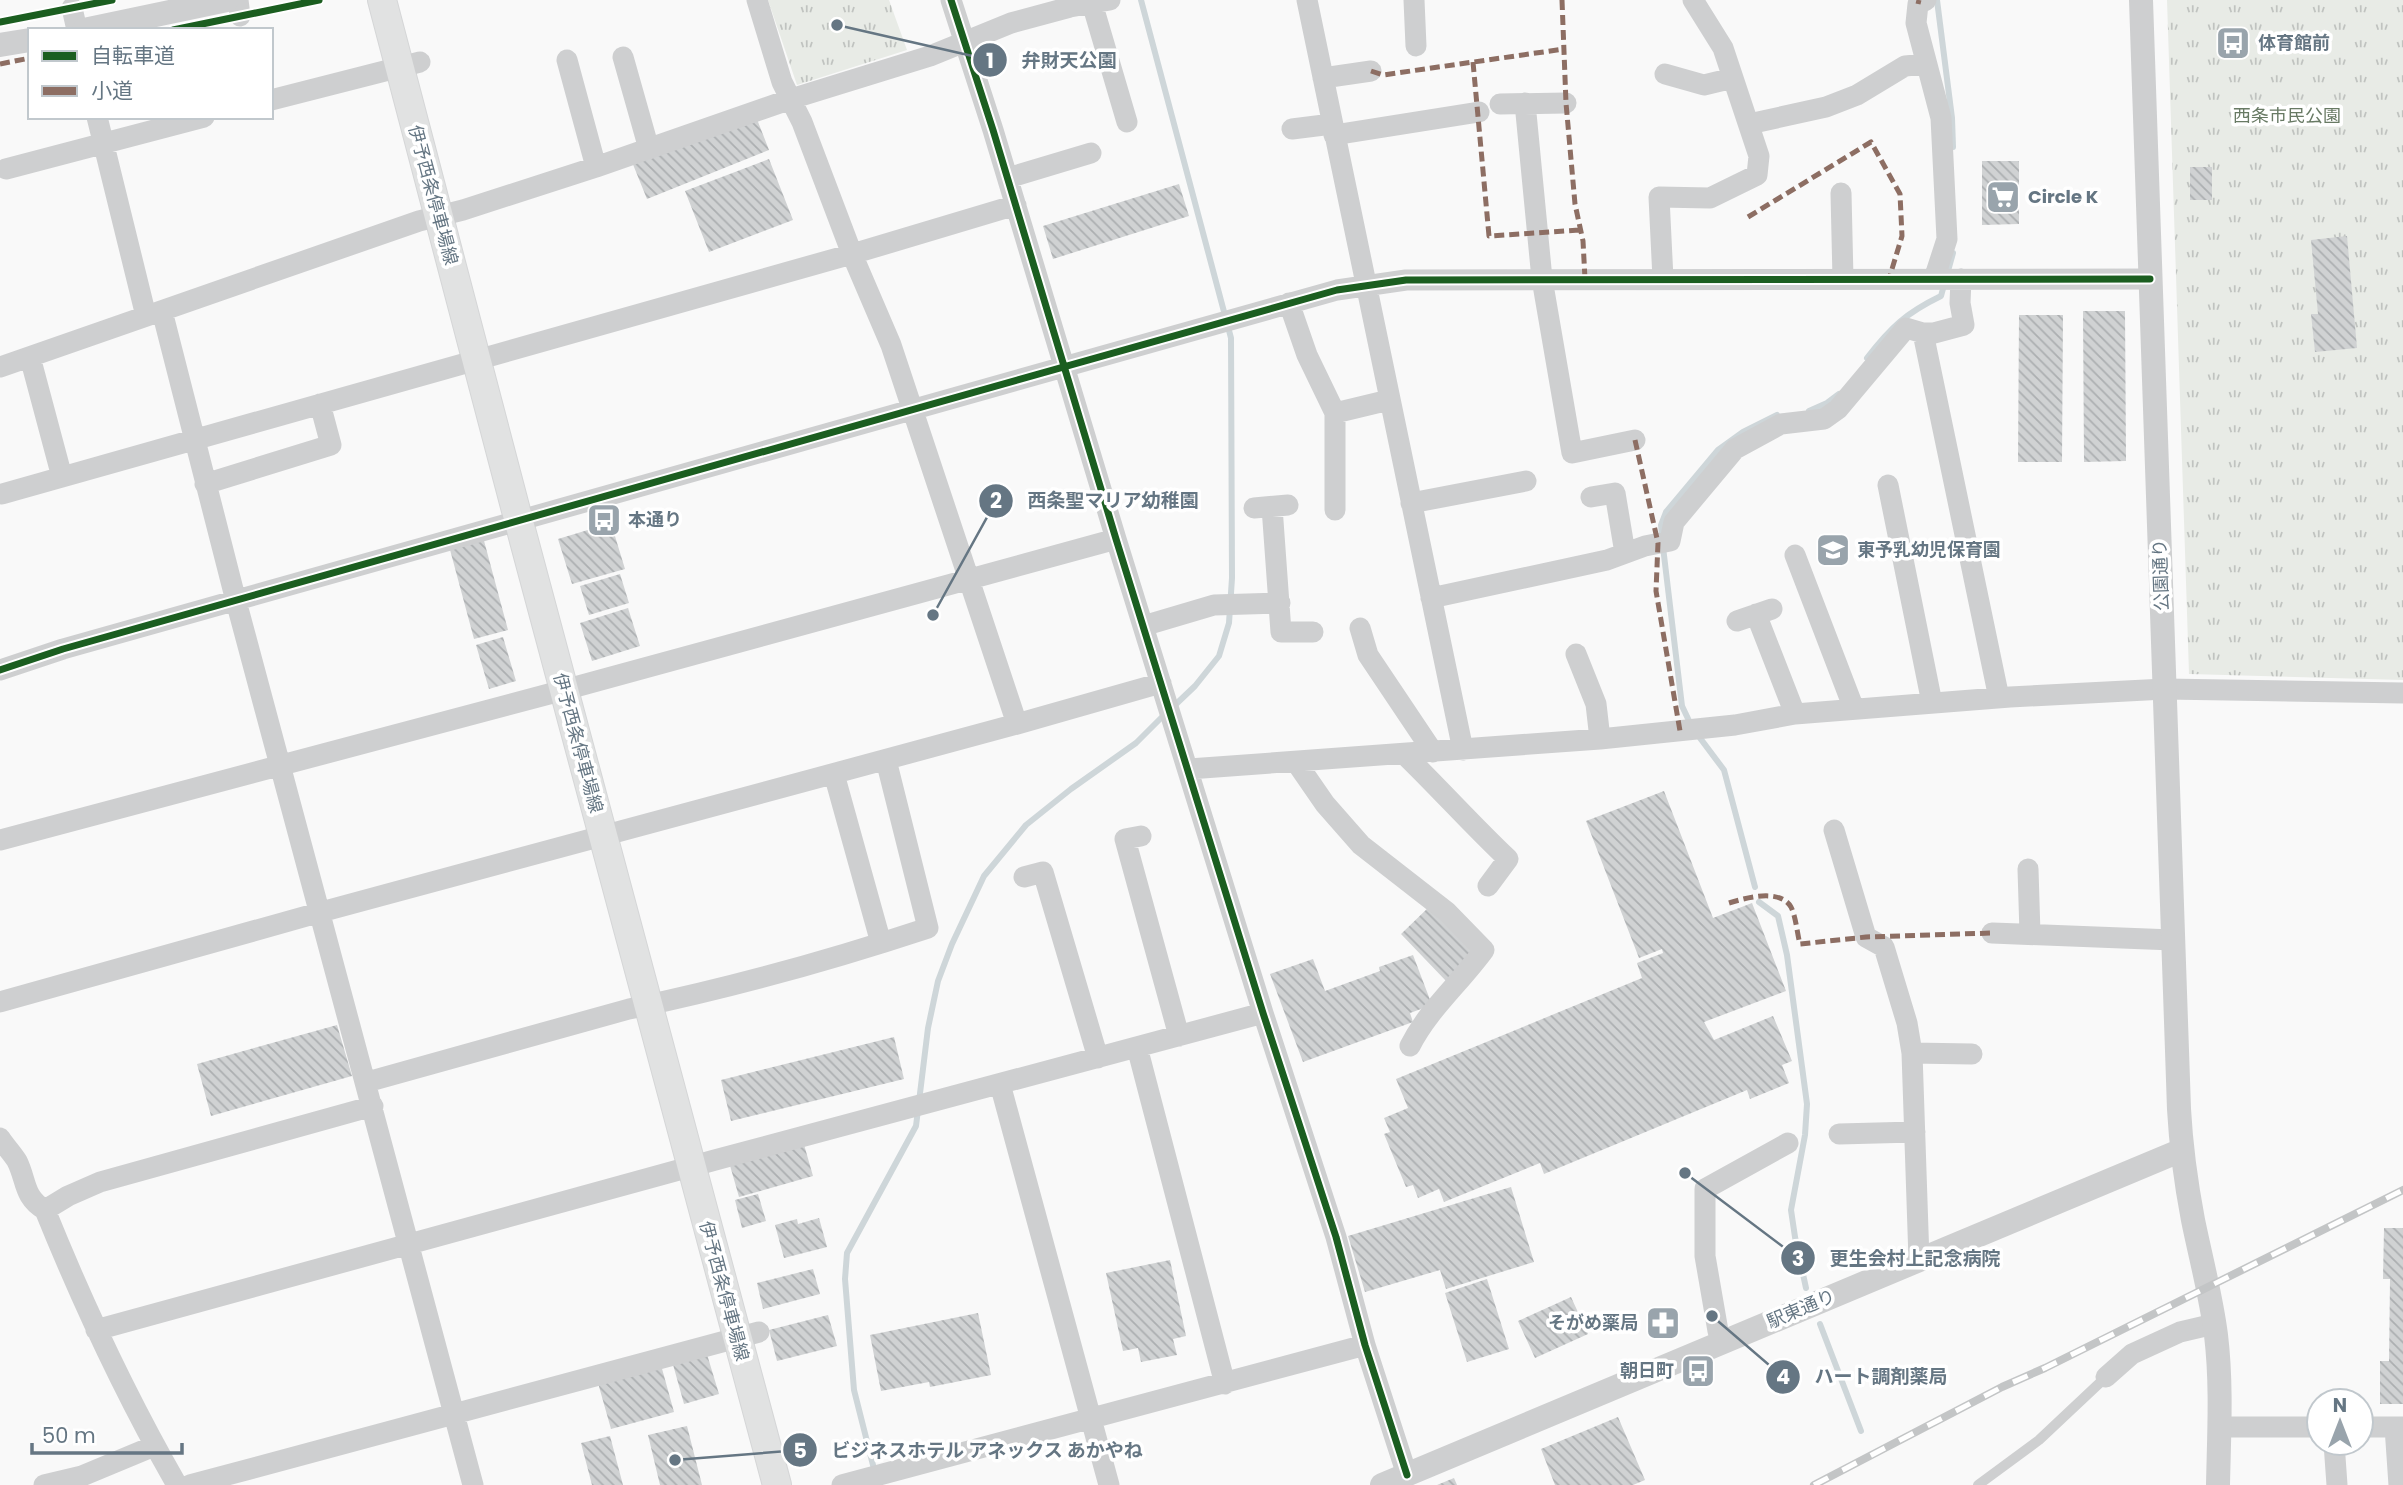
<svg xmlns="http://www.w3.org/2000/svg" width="2403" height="1485" viewBox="0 0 2403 1485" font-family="Poppins,'Noto Sans JP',sans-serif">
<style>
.park{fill:url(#park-tufts)}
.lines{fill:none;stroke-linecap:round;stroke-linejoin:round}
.stream{stroke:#ced6d9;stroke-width:6}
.building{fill:url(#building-back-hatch)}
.secondary-casing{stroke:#d5d6d7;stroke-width:30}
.service{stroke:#cecfd0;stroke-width:10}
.minor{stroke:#cecfd0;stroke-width:21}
.tertiary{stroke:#cecfd0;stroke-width:24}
.secondary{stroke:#e1e2e2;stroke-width:28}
.rail-casing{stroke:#c3c5c6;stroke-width:8}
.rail{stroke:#fff;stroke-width:5;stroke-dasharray:16;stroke-linecap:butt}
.quiet{stroke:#8d6e63;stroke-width:5;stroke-dasharray:10 5;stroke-linecap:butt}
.cycleway-casing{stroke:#fff;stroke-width:11}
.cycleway{stroke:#1b5e20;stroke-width:7}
.labels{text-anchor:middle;stroke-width:7;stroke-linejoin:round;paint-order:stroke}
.poi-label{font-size:18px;font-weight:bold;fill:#657683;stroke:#fff;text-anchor:start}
.park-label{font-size:18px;fill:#687a64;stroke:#fff}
.street-label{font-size:18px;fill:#657683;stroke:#fff}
.leader{fill:none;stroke:#657683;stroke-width:2.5}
.callout-dot{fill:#657683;stroke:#fff;stroke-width:2.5}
.mark-label{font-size:21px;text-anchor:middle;font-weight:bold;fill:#fff}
.callout-label{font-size:19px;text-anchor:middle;font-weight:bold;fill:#657683;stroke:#fff;stroke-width:7;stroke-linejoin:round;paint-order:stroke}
</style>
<defs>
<pattern id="park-tufts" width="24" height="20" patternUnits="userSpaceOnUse" patternTransform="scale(1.75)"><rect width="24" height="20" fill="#e8ebe6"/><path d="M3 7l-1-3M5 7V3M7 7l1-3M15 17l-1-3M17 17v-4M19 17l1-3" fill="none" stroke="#c0c3c0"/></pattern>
<pattern id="building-back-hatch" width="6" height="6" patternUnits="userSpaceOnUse" patternTransform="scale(1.75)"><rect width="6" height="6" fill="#d0d2d3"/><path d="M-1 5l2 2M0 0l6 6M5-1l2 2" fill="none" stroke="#acafb1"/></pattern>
</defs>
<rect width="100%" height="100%" fill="#f9f9f9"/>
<path class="park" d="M768 0H889L907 50 797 85Z
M2167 0H2403V680L2189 674Z"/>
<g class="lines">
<path class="stream" d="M1141 0 1231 338 1232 578 1229 623 1219 656 1195 686 1174 706
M1937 0 1952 118 1953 147
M1867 358C1891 327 1906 313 1941 296L1953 253
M1809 411 1827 403 1839 394
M1662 536 1661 525 1666 512 1718 450 1743 432 1777 415
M1663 547 1682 706 1691 725
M1697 734 1724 770 1755 887
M1759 902 1778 916 1787 955 1807 1104 1805 1135 1791 1210 1795 1237 1806 1288
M1820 1324 1861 1431
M875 1473 854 1390 845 1279 847 1253 916 1126 928 1028 938 981 952 944 984 876 1026 825 1071 789 1136 743 1166 713"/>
</g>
<path class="building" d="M755 114 769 150 647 199 632 162Z
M769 159 793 220 709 252 685 191Z
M1982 161H2019V224L1982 225Z
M2190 167H2212V200H2190Z
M1179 184 1189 216 1053 259 1043 226Z
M2347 236 2357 348 2315 352 2311 314H2318L2311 240Z
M2083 311H2125L2126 461 2084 462Z
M2019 315H2063L2062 462H2018Z
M611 523 625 569 572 584 558 539Z
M483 537 508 630 474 639 449 546Z
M620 574 629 603 589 615 580 586Z
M628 608 640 646 592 661 580 623Z
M503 637 516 681 489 689 476 645Z
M1664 791 1713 918 1752 903 1786 991 1704 1022 1714 1040 1773 1016 1792 1061 1782 1065 1789 1083 1750 1099 1747 1090 1544 1174 1540 1163 1444 1202 1439 1189 1418 1198 1413 1185 1406 1187 1384 1134 1390 1132 1384 1118 1408 1108 1396 1079 1642 978 1637 963 1663 953 1662 949 1639 958 1586 821Z
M1430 906 1475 953 1446 981 1401 934Z
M1413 955 1432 1005 1410 1013 1413 1022 1303 1062 1270 974 1313 959 1325 991 1380 971 1379 967Z
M337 1025 352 1076 211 1116 197 1064Z
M894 1037 904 1079 731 1121 721 1080Z
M803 1141 813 1176 739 1197 729 1162Z
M1511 1187 1534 1262 1446 1289 1440 1270 1365 1292 1348 1236Z
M758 1194 766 1221 742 1228 735 1200Z
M819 1218 827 1247 784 1258 775 1225 797 1219 798 1224Z
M2384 1228H2403V1404H2380V1361H2389L2390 1279H2383Z
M1170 1260 1186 1336 1173 1339 1177 1355 1141 1362 1138 1348 1123 1351 1106 1273Z
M813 1269 820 1294 763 1309 757 1283Z
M1487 1279 1509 1349 1467 1362 1445 1293Z
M1571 1297 1588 1334 1535 1358 1518 1321Z
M978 1313 991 1375 930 1387 929 1382 881 1391 870 1335Z
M828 1315 837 1346 777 1361 769 1330Z
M706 1351 719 1394 684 1404 672 1361Z
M661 1365 674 1412 611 1429 598 1383Z
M1618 1417 1645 1480 1633 1485H1555L1541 1449Z
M687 1426 702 1485H660L648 1435Z
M610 1436 623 1485H592L581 1443Z
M1454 1478 1457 1485H1437Z"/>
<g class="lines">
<g class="secondary-casing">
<path id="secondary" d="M382 0 519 522 777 1485"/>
</g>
<path class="service" d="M1978 1485 2039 1440 2106 1377"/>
<path class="minor" d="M238 0 240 16
M757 0 782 82 802 122 852 254 891 345 1017 724
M951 0 993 130 1116 539 1263 1013 1336 1237 1365 1345 1407 1475
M1307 0 1463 750
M1414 0 1416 46
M1926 0 1918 4 1916 23 1941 118 1947 239 1934 279
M1092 3 1127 122
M72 8 77 30
M623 57 649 149
M567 60 596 167
M1665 74 1704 85 1733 78
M1323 78 1371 71
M271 100 420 62
M1525 103 1542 279 1572 453 1635 440
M1500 104 1566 103
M97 117 146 316
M1749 124 1826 107 1857 95 1905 66 1926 64
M1292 129 1332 124
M1334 135 1479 112
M6 169 204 117
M1008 178 1091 153
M1841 193 1843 279
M1663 279 1659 197 1710 198 1757 175 1759 156 1723 48 1693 0
M1289 303 1307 355 1335 413V510
M162 311 236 601 473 1485
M1923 333 1999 698
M30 357 62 477
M0 367 419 221 463 210 596 167 791 99 930 56 1011 23 1070 7 1110 0
M1335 413 1389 400
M205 484 331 445 320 404
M1888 485 1932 703
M2 494 852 254 1016 205
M1591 497 1615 493 1625 553
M1411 503 1526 481
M1272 507 1281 632H1313
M1254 508 1288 505
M1795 555 1854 709
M1431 598 1607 560 1645 546 1670 541 1674 522 1735 449 1781 424 1824 419 1838 409 1906 328 1923 333H1934L1964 325 1960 303 1961 279
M1756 614 1795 714
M1737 621 1772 609
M1143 626 1214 605 1280 603
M1360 628 1368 655 1433 752
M1576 654 1596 704 1600 739
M0 670 63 649 1337 290 1406 280 2150 279
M1404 754C1439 788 1472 825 1508 859L1488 886
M1296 762 1325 804 1361 845 1447 912 1484 950C1460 983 1428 1010 1410 1046
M1189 769 1600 739 1735 725 1795 714 2010 697 2165 689 2403 693
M834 774 881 943
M1834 830 1866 937 1884 947 1907 1023 1912 1053 1919 1260
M1141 836 1125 839 1179 1036
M0 840 564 690 1116 539
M2028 869 2030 934
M1024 877 1043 872 1098 1058
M1992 933 2173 940
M0 1002 321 912 1017 724 1161 683
M1137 1047 1225 1384
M1912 1053 1972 1054
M367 1082 629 1009C730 988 831 960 928 928L886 760
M1000 1084 1109 1485
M1839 1134 1915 1132
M0 1138C5 1146 12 1153 17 1161 27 1181 23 1197 45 1210 83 1304 126 1396 177 1485
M45 1210 68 1196 100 1182 373 1106
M96 1330 715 1160 1263 1013
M1724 1342 1718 1331 1705 1256V1189L1788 1143
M2106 1377 2132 1354 2180 1332 2214 1324
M2219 1427H2319
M2361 1427H2403
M2395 1427 2399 1485
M2334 1443 2337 1485
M44 1485 82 1476 154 1446
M190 1485 759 1332
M842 1485 1365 1345"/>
<path class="tertiary" d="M2141 0 2179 1109C2181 1146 2186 1183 2193 1220 2201 1259 2211 1296 2216 1335 2222 1385 2219 1435 2218 1485
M84 30 227 0
M0 45 30 40
M1382 1485 2182 1150"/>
<use href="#secondary" class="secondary"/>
<g class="rail-casing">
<path id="rail" d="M1814 1485 2002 1387 2045 1368 2403 1190"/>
</g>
<use href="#rail" class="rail"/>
<path class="quiet" d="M1562 0 1566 103 1575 204 1583 241 1585 279
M1918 4 1919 0
M1473 62 1489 236 1580 230
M0 64 30 58
M1371 71 1383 75 1564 49
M1748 217 1871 142 1900 194 1902 236 1889 279
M1635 440 1658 543 1656 591 1680 731
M1729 903C1745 898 1780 888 1791 907 1796 917 1797 933 1800 944L1866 937 1992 933"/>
<g class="cycleway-casing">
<path id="cycleway" d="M951 0 993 130 1116 539 1263 1013 1336 1237 1365 1345 1407 1475
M0 22 112 0
M173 30 319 0
M0 670 63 649 1337 290 1406 280 2150 279"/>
</g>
<use href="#cycleway" class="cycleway"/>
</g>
<defs>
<g id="bus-square" transform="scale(1.75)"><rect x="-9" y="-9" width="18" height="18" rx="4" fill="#99a4ac" stroke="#fff"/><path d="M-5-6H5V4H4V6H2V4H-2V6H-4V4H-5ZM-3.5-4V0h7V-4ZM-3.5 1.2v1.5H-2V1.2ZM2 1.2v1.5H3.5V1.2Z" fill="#fff"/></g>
<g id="supermarket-square" transform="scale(1.75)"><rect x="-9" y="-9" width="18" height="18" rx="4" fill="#99a4ac" stroke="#fff"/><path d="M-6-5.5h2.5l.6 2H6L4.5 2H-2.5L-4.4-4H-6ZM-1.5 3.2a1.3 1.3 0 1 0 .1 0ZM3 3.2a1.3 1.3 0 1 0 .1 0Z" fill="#fff"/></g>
<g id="school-square" transform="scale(1.75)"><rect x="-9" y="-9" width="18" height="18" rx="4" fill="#99a4ac" stroke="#fff"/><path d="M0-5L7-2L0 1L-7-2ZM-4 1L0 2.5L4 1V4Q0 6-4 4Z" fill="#fff"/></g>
<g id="pharmacy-square" transform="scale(1.75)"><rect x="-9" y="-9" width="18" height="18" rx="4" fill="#99a4ac" stroke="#fff"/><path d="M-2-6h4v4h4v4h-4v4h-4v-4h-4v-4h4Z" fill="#fff"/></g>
</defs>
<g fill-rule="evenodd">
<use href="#bus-square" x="2233" y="43"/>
<use href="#supermarket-square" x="2003" y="197"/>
<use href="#bus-square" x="604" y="520"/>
<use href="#school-square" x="1833" y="550"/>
<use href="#pharmacy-square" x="1663" y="1323"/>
<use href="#bus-square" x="1698" y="1371"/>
</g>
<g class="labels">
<g class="poi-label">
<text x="2258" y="49">体育館前</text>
<text x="2028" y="203">Circle K</text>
<text x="628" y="526">本通り</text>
<text x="1857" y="556">東予乳幼児保育園</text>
<text x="1638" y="1329" text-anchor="end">そがめ薬局</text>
<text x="1674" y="1377" text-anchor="end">朝日町</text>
</g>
<g class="park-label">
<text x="2287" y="122">西条市民公園</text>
</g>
<g class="street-label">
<text transform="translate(433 195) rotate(75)" y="6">伊予西条停車場線</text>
<text transform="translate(2161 575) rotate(-92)" y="6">公園通り</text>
<text transform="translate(578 743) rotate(75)" y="6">伊予西条停車場線</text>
<text transform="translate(724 1291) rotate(75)" y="6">伊予西条停車場線</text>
<text transform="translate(1801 1309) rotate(-23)" y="6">駅東通り</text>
</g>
</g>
<path class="leader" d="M837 25L990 60M933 615L996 501M1685 1173L1798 1258M1712 1316L1783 1377M675 1460L800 1450"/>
<g class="callout-dot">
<circle cx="837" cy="25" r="7"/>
<circle cx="933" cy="615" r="7"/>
<circle cx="1685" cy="1173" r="7"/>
<circle cx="1712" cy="1316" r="7"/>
<circle cx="675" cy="1460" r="7"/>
<circle cx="990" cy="60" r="18"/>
<circle cx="996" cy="501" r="18"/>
<circle cx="1798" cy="1258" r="18"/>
<circle cx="1783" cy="1377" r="18"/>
<circle cx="800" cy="1450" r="18"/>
</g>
<g class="mark-label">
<text x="990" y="68">1</text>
<text x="996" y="508">2</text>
<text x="1798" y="1266">3</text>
<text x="1783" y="1384">4</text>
<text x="800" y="1458">5</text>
</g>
<g class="callout-label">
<text x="1069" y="67">弁財天公園</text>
<text x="1113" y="507">西条聖マリア幼稚園</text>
<text x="1915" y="1265">更生会村上記念病院</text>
<text x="1881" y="1383">ハート調剤薬局</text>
<text x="987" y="1457">ビジネスホテル アネックス あかやね</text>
</g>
<rect x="28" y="28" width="245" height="91" fill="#ffffff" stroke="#c1c8cd" stroke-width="2"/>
<rect x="42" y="51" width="35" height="10" fill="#1b5e20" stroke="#c1c8cd" stroke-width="2"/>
<text x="91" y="63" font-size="21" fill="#657683">自転車道</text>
<rect x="42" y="86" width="35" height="10" fill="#8d6e63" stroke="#c1c8cd" stroke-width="2"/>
<text x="91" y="98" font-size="21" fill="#657683">小道</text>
<g transform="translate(2340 1422)"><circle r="33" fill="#ffffff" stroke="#c1c8cd" stroke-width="2"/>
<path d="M0-5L12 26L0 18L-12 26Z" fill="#99a4ac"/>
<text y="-10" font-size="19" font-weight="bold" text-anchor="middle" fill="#657683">N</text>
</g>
<path d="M32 1443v10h150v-10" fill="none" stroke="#657683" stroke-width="3.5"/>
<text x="42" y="1443" font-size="21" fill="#657683" stroke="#ffffff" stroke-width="5" paint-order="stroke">50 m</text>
</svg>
